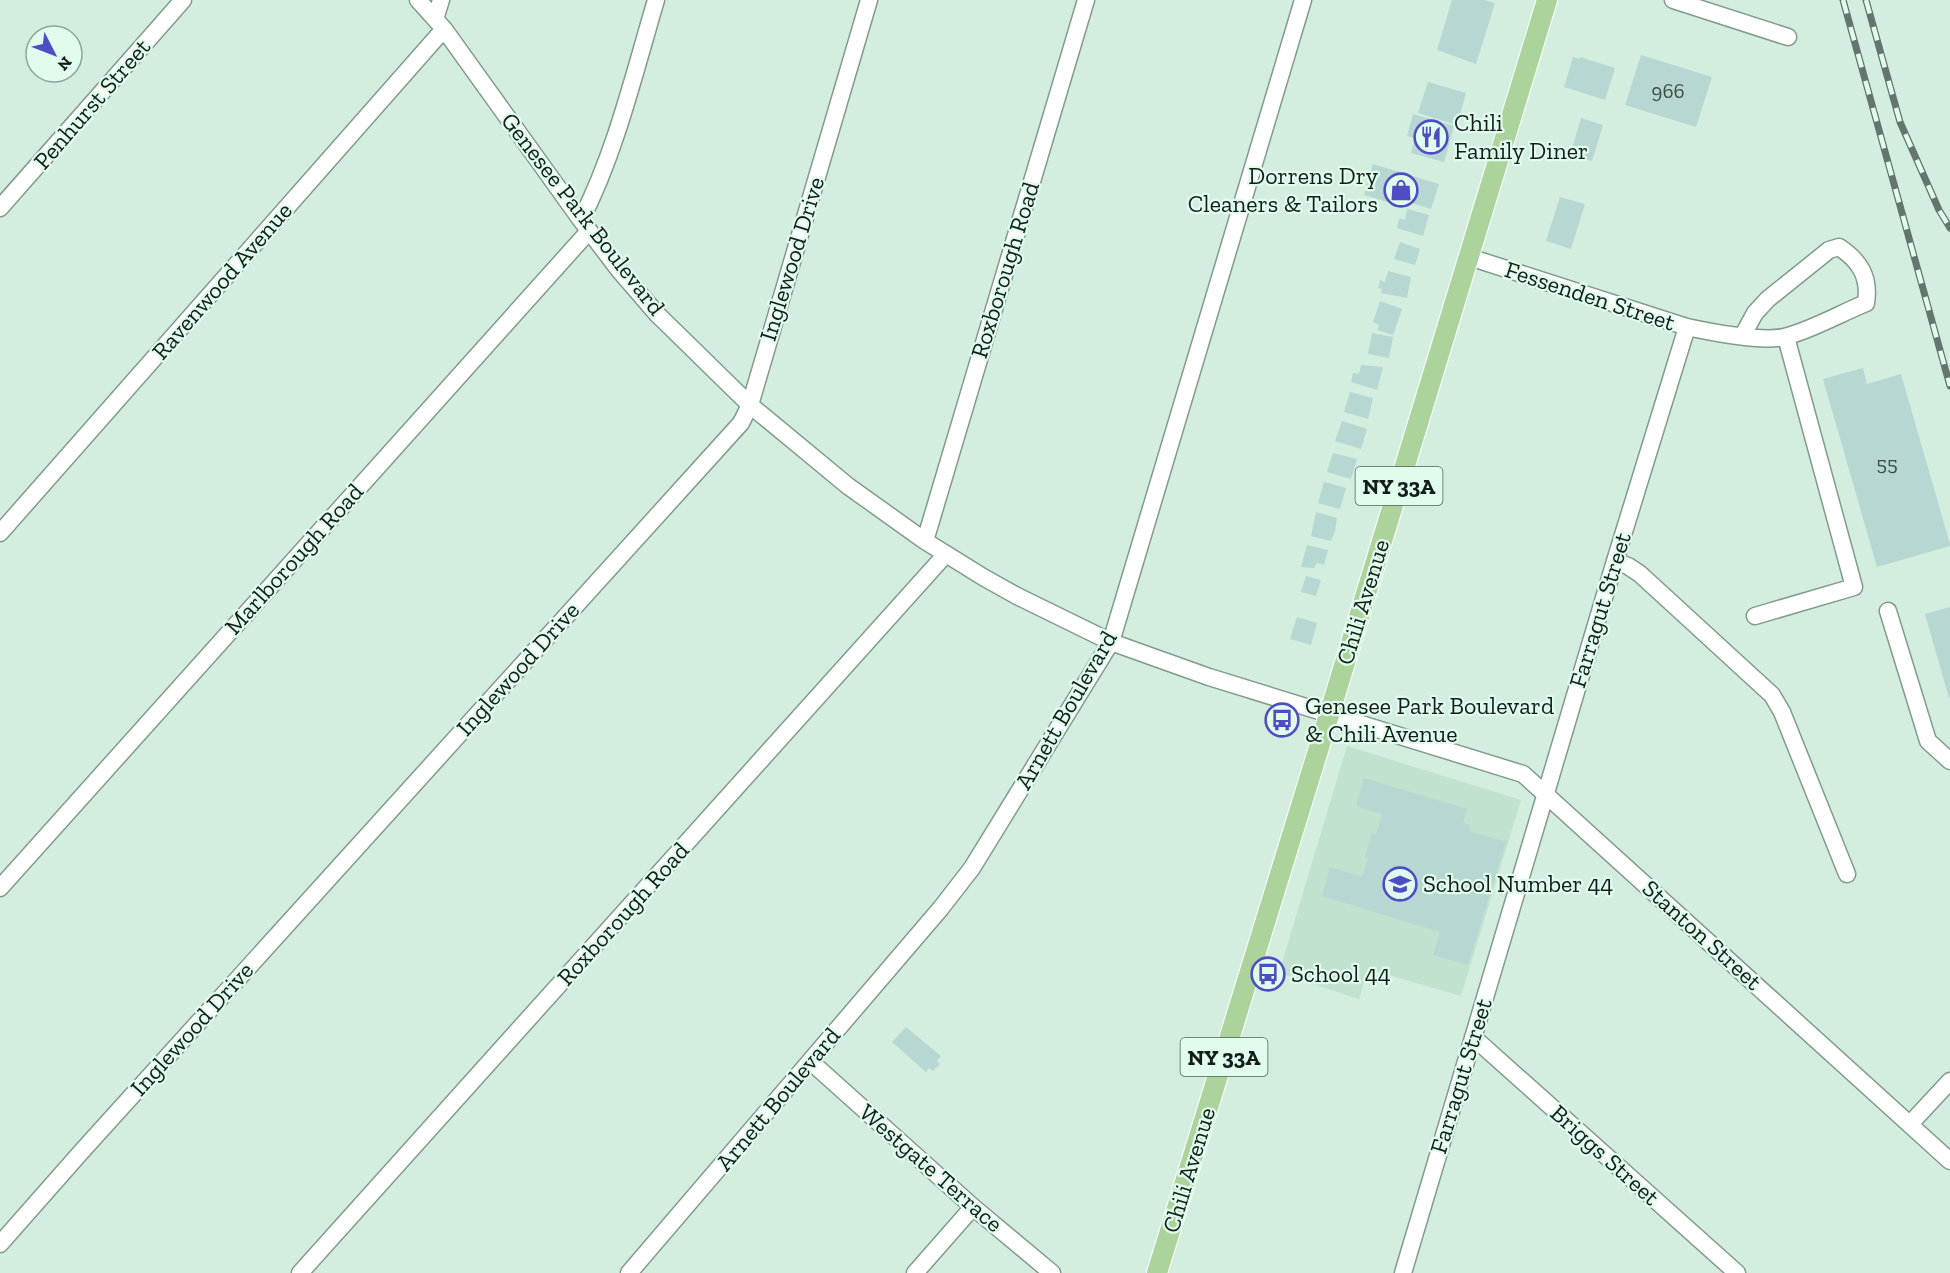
<svg xmlns="http://www.w3.org/2000/svg" width="1950" height="1273" viewBox="0 0 1950 1273" font-family="'Zilla Slab',serif">
<style>
.built{fill:#c0e2cf}
.building{fill:#b6d7d2}
.lines{fill:none;stroke-linecap:round;stroke-linejoin:round}
.minor-casing{stroke:#829b8d;stroke-width:19}
.major-casing{stroke:#fff;stroke-width:22}
.minor{stroke:#fff;stroke-width:16}
.major{stroke:#add39d;stroke-width:20}
.rail-casing{stroke:#64756b;stroke-width:7}
.rail{stroke:#e0fcec;stroke-width:4.5;stroke-dasharray:14;stroke-linecap:butt}
.labels{text-anchor:middle;stroke-width:4.5;stroke-linejoin:round;paint-order:stroke}
.number-label{font-size:21px;fill:#3c4c47}
.shield{fill:#e0fcec;stroke:#516158;stroke-width:1.5}
.shield-label{font-size:22px;font-weight:bold;fill:#141e19}
.street-label{font-size:24px;fill:#141e19;stroke:#e0fcec}
.poi-label{font-size:24px;fill:#141e19;stroke:#e0fcec;text-anchor:start}
</style>
<rect width="100%" height="100%" fill="#d3eedf"/>
<path class="built" d="M1347 746 1521 800 1461 996 1368 969 1359 999 1279 973Z"/>
<path class="building" d="M1452 0H1484L1495 3 1476 64 1437 50Z
M1641 55 1712 77 1696 127 1625 105Z
M1573 57 1579 59 1580 57 1615 68 1605 100 1564 87Z
M1428 82 1466 93 1457 125 1418 113Z
M1413 114 1454 126 1444 162 1411 153 1415 138 1407 136Z
M1581 118 1603 125 1592 161 1570 155Z
M1373 164 1439 184 1431 209 1396 198 1394 204 1364 195Z
M1560 197 1585 204 1571 249 1546 241Z
M1407 209 1429 215 1423 236 1397 228 1399 218 1405 220Z
M1400 242 1420 249 1415 265 1394 259Z
M1388 271 1411 277 1407 298 1381 293 1382 289 1378 288 1380 280 1385 282Z
M1380 301 1402 309 1393 335 1377 330 1379 325 1373 322Z
M1372 333 1393 337 1389 358 1368 354Z
M1361 365 1383 367 1377 390 1351 382 1353 373 1359 374Z
M1863 368 1867 384 1901 374 1950 544V546L1877 567 1823 379Z
M1350 392 1373 398 1368 419 1344 412Z
M1342 421 1367 429 1361 449 1335 441Z
M1333 453 1357 459 1351 479 1327 472Z
M1324 482 1346 488 1340 509 1318 503Z
M1316 512 1337 518 1335 531 1331 541 1311 536Z
M1307 545 1328 550 1324 565 1317 563 1314 568 1301 567Z
M1306 576 1321 580 1316 596 1301 592Z
M1950 607V698H1949L1925 614Z
M1297 617 1317 623 1311 645 1290 639Z
M1364 778 1467 809 1463 823 1470 825 1469 831 1506 842 1468 965 1433 955 1440 932 1322 896 1330 867 1362 877 1368 858 1365 857 1372 833 1376 834 1382 814 1356 806Z
M906 1027 941 1056 937 1061 940 1064 933 1071 929 1068 926 1072 892 1042Z"/>
<g class="lines">
<g class="minor-casing">
<path id="minor" d="M418 0 444 29 581 220 619 270 657 314 750 405 848 486 925 541 983 577 1017 596 1111 642 1209 677 1523 774 1950 1161
M1673 0 1788 37
M435 19 441 0
M0 208 183 0
M581 220C616 151 634 74 656 0
M1469 257 1687 327C1710 332 1762 342 1784 337 1812 330 1839 314 1866 303 1870 277 1860 261 1839 247L1829 250 1768 299 1755 313 1743 335
M0 533 444 29
M925 541 1086 0
M1615 561 1628 566 1640 574 1772 695 1782 712 1847 874
M1888 611 1928 741 1950 761
M1755 616 1854 587 1786 337
M0 888 589 231
M1473 1037 1737 1273
M810 1061 973 1207 1052 1273
M1910 1124 1950 1081
M0 1244 82 1151 741 423 750 405 869 0
M300 1273 946 554
M629 1273 941 908 972 868 1111 642 1303 0
M915 1273 973 1207
M1403 1273 1615 561 1687 327"/>
</g>
<g class="major-casing">
<path id="major" d="M1157 1273 1329 715 1547 0"/>
</g>
<use href="#minor" class="minor"/>
<use href="#major" class="major"/>
<g class="rail-casing">
<path id="rail" d="M1843 0 1950 386
M1866 0 1900 122 1939 210 1950 228"/>
</g>
<use href="#rail" class="rail"/>
</g>
<defs>
<g id="restaurant-ring" transform="scale(1.725)"><circle r="9.5" fill="#e0fcec" stroke="#504dc4" stroke-width="1.5"/><path d="M-5-6h1v4h1v-4h1v4h1v-4h1v5L-1.5 .5V6h-2V.5L-5-1ZM5-6V6H3V1.5H1.5Q1.5-4 5-6Z" fill="#504dc4"/></g>
<g id="shop-ring" transform="scale(1.725)"><circle r="9.5" fill="#e0fcec" stroke="#504dc4" stroke-width="1.5"/><path d="M-5-2.5h2.3a2.7 3.5 0 0 1 5.4 0H5L5.5 6h-11ZM-1.5-2.5h3a1.5 2.3 0 0 0-3 0Z" fill="#504dc4"/></g>
<g id="bus-ring" transform="scale(1.725)"><circle r="9.5" fill="#e0fcec" stroke="#504dc4" stroke-width="1.5"/><path d="M-5-6H5V4H4V6H2V4H-2V6H-4V4H-5ZM-3.5-4V0h7V-4ZM-3.5 1.2v1.5H-2V1.2ZM2 1.2v1.5H3.5V1.2Z" fill="#504dc4"/></g>
<g id="school-ring" transform="scale(1.725)"><circle r="9.5" fill="#e0fcec" stroke="#504dc4" stroke-width="1.5"/><path d="M0-5L7-2L0 1L-7-2ZM-4 1L0 2.5L4 1V4Q0 6-4 4Z" fill="#504dc4"/></g>
</defs>
<g fill-rule="evenodd">
<use href="#restaurant-ring" x="1431" y="137"/>
<use href="#shop-ring" x="1401" y="190"/>
<use href="#bus-ring" x="1282" y="720"/>
<use href="#school-ring" x="1400" y="884"/>
<use href="#bus-ring" x="1268" y="974"/>
</g>
<g class="labels">
<g class="number-label">
<text x="1668" y="98">966</text>
<text x="1887" y="471">55</text>
</g>
<g class="shield">
<rect x="1355.5" y="467" width="87" height="38" rx="4.5"/>
<rect x="1180.5" y="1038" width="87" height="38" rx="4.5"/>
</g>
<g class="shield-label">
<text x="1399" y="494">NY 33A</text>
<text x="1224" y="1065">NY 33A</text>
</g>
<g class="street-label">
<text transform="translate(92 104) rotate(-49)" y="8">Penhurst Street</text>
<text transform="translate(583 214) rotate(52)" y="8">Genesee Park Boulevard</text>
<text transform="translate(792 259) rotate(-73)" y="8">Inglewood Drive</text>
<text transform="translate(1005 270) rotate(-73)" y="8">Roxborough Road</text>
<text transform="translate(222 281) rotate(-49)" y="8">Ravenwood Avenue</text>
<text transform="translate(1590 296) rotate(18)" y="8">Fessenden Street</text>
<text transform="translate(294 559) rotate(-48)" y="8">Marlborough Road</text>
<text transform="translate(1363 602) rotate(-73)" y="8">Chili Avenue</text>
<text transform="translate(1600 610) rotate(-73)" y="8">Farragut Street</text>
<text transform="translate(518 669) rotate(-48)" y="8">Inglewood Drive</text>
<text transform="translate(1066 710) rotate(-60)" y="8">Arnett Boulevard</text>
<text transform="translate(623 914) rotate(-48)" y="8">Roxborough Road</text>
<text transform="translate(1702 935) rotate(42)" y="8">Stanton Street</text>
<text transform="translate(192 1029) rotate(-48)" y="8">Inglewood Drive</text>
<text transform="translate(1461 1076) rotate(-73)" y="8">Farragut Street</text>
<text transform="translate(778 1099) rotate(-50)" y="8">Arnett Boulevard</text>
<text transform="translate(1605 1155) rotate(42)" y="8">Briggs Street</text>
<text transform="translate(931 1168) rotate(41)" y="8">Westgate Terrace</text>
<text transform="translate(1189 1170) rotate(-73)" y="8">Chili Avenue</text>
</g>
<g class="poi-label">
<text x="1454" y="131">Chili<tspan x="1454" dy="28">Family Diner</tspan></text>
<text x="1378" y="184" text-anchor="end">Dorrens Dry<tspan x="1378" dy="28">Cleaners &amp; Tailors</tspan></text>
<text x="1305" y="714">Genesee Park Boulevard<tspan x="1305" dy="28">&amp; Chili Avenue</tspan></text>
<text x="1423" y="892">School Number 44</text>
<text x="1291" y="982">School 44</text>
</g>
</g>
<g transform="translate(54 54) rotate(132)"><circle r="28" fill="#e0fcec" stroke="#8ea398" stroke-width="1.5"/>
<path d="M0-4.5L10 22L0 15L-10 22Z" fill="#504dc4"/>
<text y="-9" font-size="16" font-weight="bold" text-anchor="middle" fill="#141e19">N</text>
</g>
</svg>
